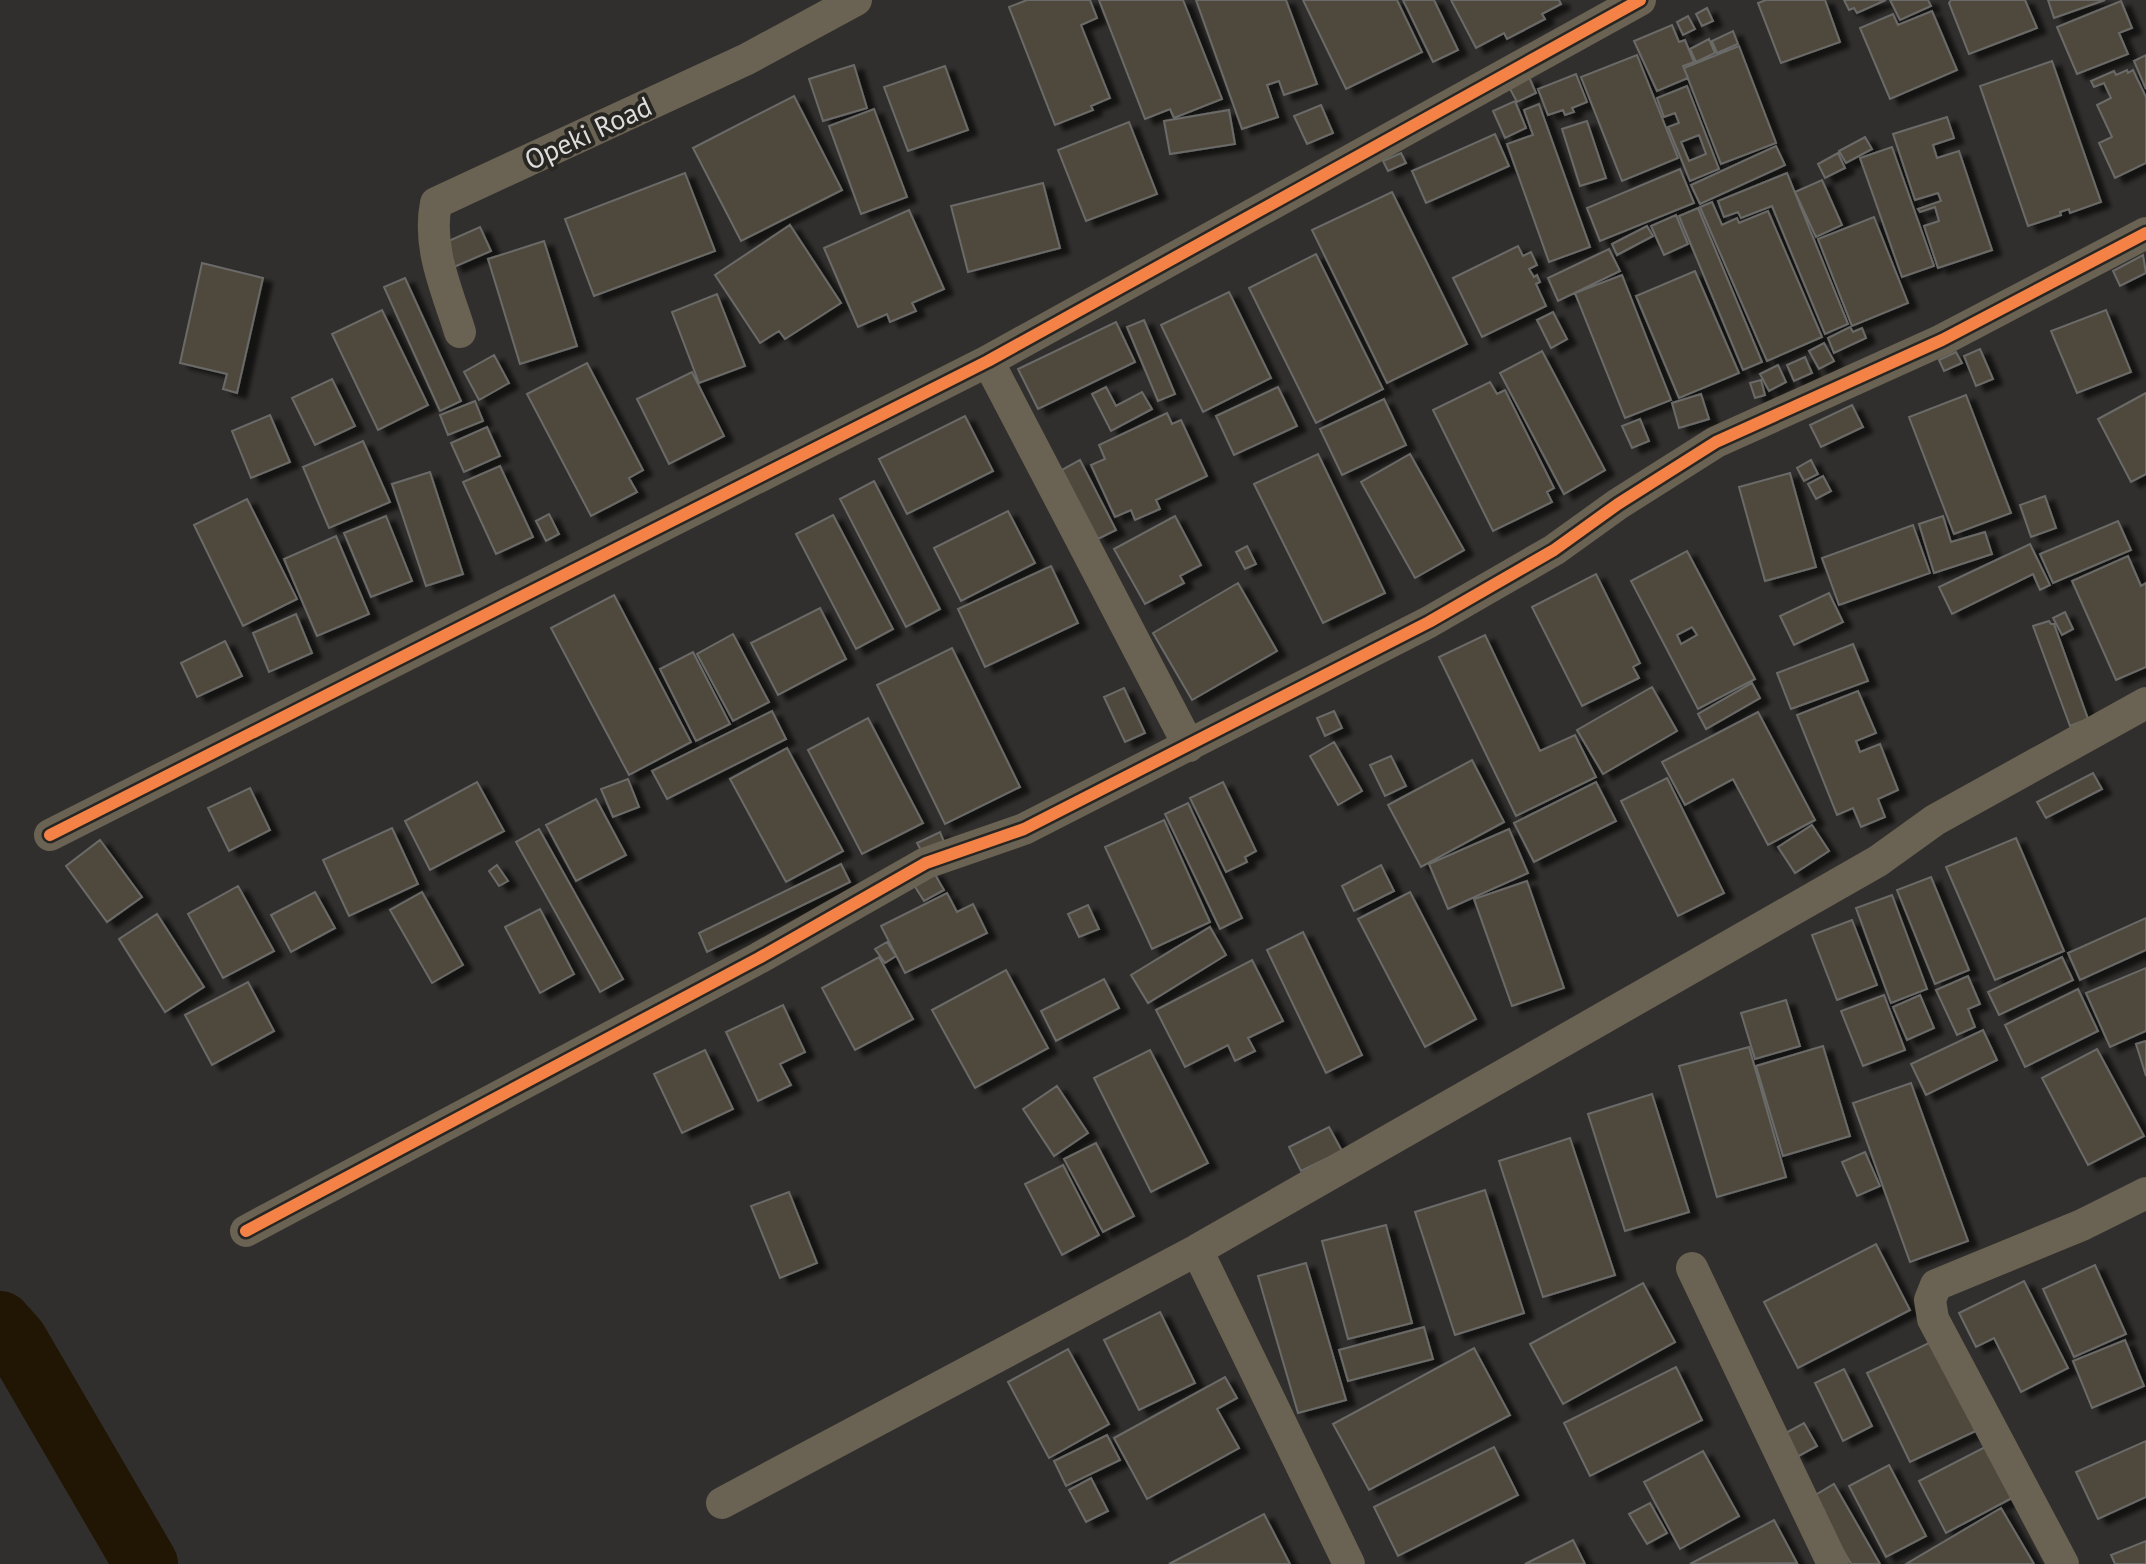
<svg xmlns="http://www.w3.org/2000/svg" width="2146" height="1564" viewBox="0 0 2146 1564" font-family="'PT Sans',sans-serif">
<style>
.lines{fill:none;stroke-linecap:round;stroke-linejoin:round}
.river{stroke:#211604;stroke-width:64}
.building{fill:#504a3c;stroke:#6b6a69;stroke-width:2;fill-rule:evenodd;filter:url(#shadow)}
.street{stroke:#6a6252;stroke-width:32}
.cycleway-casing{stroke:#272623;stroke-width:17}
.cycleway{stroke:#f48246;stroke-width:12}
.labels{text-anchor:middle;stroke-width:8;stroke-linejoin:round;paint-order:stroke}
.street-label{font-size:28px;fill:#dedddb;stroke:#272623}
</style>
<defs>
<filter id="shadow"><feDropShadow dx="9" dy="5" stdDeviation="2" flood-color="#0009"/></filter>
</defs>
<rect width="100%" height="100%" fill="#302f2d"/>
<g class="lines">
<path class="river" d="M0 1323 16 1341 146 1564"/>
</g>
<path class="building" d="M1027 0H1090L1097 18 1081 25 1110 98 1091 106 1093 110 1055 125 1009 7Z
M1099 0H1183L1222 99 1174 118 1170 109 1145 119Z
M1196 0H1286L1317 84 1284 95 1279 81 1267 85 1278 117 1242 129Z
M1303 0H1397L1422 52 1346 89Z
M1403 0H1434L1458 50 1433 62Z
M1451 0H1559L1561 4 1542 14 1545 19 1507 39 1504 33 1476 48Z
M1766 0H1825L1840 42 1781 63 1758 3Z
M1844 0H1886L1857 13 1854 8 1849 10Z
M1890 0H1928L1931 6 1900 20Z
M1951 0H2025L2037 28 1969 54 1949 3Z
M2048 0H2105L2054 18Z
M2121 1 2132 28 2119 33 2128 54 2077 74 2057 27Z
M1707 8 1713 21 1702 26 1696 14Z
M1932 11 1957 70 1890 99 1860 28 1893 14 1898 25Z
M1688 16 1695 29 1683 35 1677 22Z
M1672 25 1679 42 1685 40 1694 62 1683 66 1688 78 1657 91 1634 41Z
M1733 31 1738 44 1717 53 1712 41Z
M1709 39 1715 53 1696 62 1690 49Z
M1739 46 1776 143 1721 164 1684 68Z
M1637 55 1678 158 1622 181 1581 77Z
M2146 55V89L2134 61Z
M2052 61 2101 202 2070 213 2069 209 2060 212 2061 215 2028 226 1980 86Z
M854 65 867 108 823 121 809 79Z
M945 66 968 130 908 151 884 87Z
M2127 70 2128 73 2133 70 2146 97V163L2115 178 2099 143 2112 137 2097 105 2111 98 2104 83 2094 87 2091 81 2114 71 2116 75Z
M1576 74 1587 102 1572 108 1574 112 1565 115 1563 110 1548 115 1538 89Z
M1529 77 1536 93 1517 102 1509 87Z
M1687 86 1719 169 1690 181 1668 127 1679 123 1675 113 1664 117 1657 98ZM1699 135 1706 154 1689 161 1681 142Z
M794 96 842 190 741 241 693 148Z
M1515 101 1526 128 1505 138 1493 111Z
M1539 104 1590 247 1549 262 1507 144 1533 135 1524 110Z
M1321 105 1333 133 1307 144 1294 116Z
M874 109 907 197 861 214 829 126Z
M1229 110 1235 144 1170 154 1164 121Z
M1947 117 1954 138 1933 145 1937 158 1959 151 1992 250 1938 268 1924 226 1939 221 1935 207 1920 212 1918 209 1941 201 1938 193 1915 200 1893 134Z
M1587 121 1606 178 1580 186 1562 129Z
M1129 122 1157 194 1086 221 1058 150Z
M1495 134 1509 166 1426 203 1412 171Z
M1865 137 1872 149 1846 163 1839 151Z
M1776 146 1785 165 1700 204 1691 185Z
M1892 147 1934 266 1902 277 1860 158Z
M1401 153 1406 163 1388 171 1383 161Z
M1838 153 1845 168 1825 178 1818 164Z
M1680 169 1694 203 1600 241 1587 208Z
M685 173 715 251 594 296 565 219Z
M1787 173 1848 324 1825 334 1772 206 1741 218 1738 212 1724 217 1718 201Z
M1822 180 1842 225 1816 237 1795 192Z
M1043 183 1060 248 968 272 951 206Z
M1392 192 1467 344 1387 383 1312 230Z
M1712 202 1722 225 1737 218 1739 223 1768 211 1822 337 1767 361 1700 207Z
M1698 208 1762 362 1743 370 1679 216Z
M909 210 944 289 912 303 916 311 890 322 887 314 858 327 824 248Z
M1676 215 1688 244 1664 255 1651 226Z
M1874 217 1908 303 1852 326 1818 239Z
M790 225 841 303 785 339 779 331 760 343 715 275Z
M1647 226 1653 236 1617 255 1612 244Z
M480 227 491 251 454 267 444 243Z
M544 241 577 346 520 364 488 259Z
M1518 246 1523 256 1531 252 1537 265 1529 269 1534 277 1537 275 1540 282 1536 284 1546 306 1482 337 1453 278Z
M1609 249 1620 271 1558 301 1548 278Z
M1316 254 1383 389 1316 423 1249 288Z
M2143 255 2146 273 2120 286 2113 271Z
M202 263 263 278 237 393 223 389 227 374 180 363Z
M1695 271 1739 373 1679 398 1636 296Z
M1622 275 1671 400 1625 418 1575 293Z
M405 278 461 401 440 411 384 287Z
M1229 292 1271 378 1203 412 1161 325Z
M717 294 745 366 699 383 672 312Z
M382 310 428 405 378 430 332 334Z
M2106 310 2131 372 2077 393 2051 331Z
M1553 312 1567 339 1551 348 1537 320Z
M1144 320 1175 394 1158 401 1127 327Z
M1116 322 1135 362 1038 409 1018 369Z
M1850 327 1853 332 1862 328 1866 338 1834 353 1828 338Z
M1824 343 1834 361 1819 369 1809 351Z
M1980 349 1993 379 1976 386 1964 356Z
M1542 351 1605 470 1564 494 1500 373Z
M1956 352 1962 363 1944 371 1939 360Z
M494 355 509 383 479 400 464 372Z
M1805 357 1812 373 1794 381 1787 365Z
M587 363 643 470 629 478 637 492 591 516 527 394Z
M1778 365 1786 382 1769 391 1760 374Z
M692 372 724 436 669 464 637 399Z
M332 379 355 426 315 445 292 398Z
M1761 380 1765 395 1755 398 1750 383Z
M1490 382 1497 394 1505 390 1554 488 1547 492 1552 502 1493 531 1433 410Z
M1106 387 1116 406 1142 392 1152 409 1111 431 1092 394Z
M1278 387 1297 426 1234 455 1216 416Z
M2146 393V474L2131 482 2098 419Z
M1701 394 1709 419 1679 428 1672 403Z
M1966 395 2011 513 1954 534 1909 417Z
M1384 399 1406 445 1342 475 1320 429Z
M475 401 483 421 448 435 440 415Z
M1852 405 1863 427 1821 447 1810 425Z
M1167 413 1172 424 1181 420 1207 476 1156 500 1160 509 1135 520 1131 510 1115 517 1091 465 1105 459 1099 445Z
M270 415 290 462 251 478 232 431Z
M965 416 993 471 907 514 879 459Z
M1640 419 1649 441 1632 448 1622 426Z
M487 427 500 456 464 472 451 443Z
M363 441 390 502 329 528 303 467Z
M1318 454 1385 593 1323 623 1254 484Z
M1410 454 1464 550 1415 578 1361 482Z
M1080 460 1116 530 1098 539 1062 470Z
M1811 460 1818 474 1804 481 1797 468Z
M500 466 533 537 496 554 463 482Z
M430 472 463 574 426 586 392 484Z
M1790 473 1816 567 1765 581 1739 487Z
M1823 476 1831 491 1816 499 1808 484Z
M874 481 940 609 906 627 840 499Z
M2045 496 2056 528 2031 537 2020 505Z
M247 499 297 599 243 626 194 525Z
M1008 511 1035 563 961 601 934 548Z
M549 514 559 534 546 541 536 521Z
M833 515 893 629 856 649 796 534Z
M386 516 412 581 371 597 344 533Z
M1175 516 1201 565 1180 576 1184 583 1145 604 1114 549Z
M1943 516 1951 542 1985 532 1992 554 1934 573 1919 524Z
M2118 521 2131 550 2053 583 2040 554Z
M1913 525 1930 573 1839 605 1822 558Z
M336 536 369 614 317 636 284 559Z
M2030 544 2050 585 2040 590 2033 574 1952 614 1939 587Z
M1247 546 1256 564 1245 569 1236 552Z
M1687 551 1755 679 1698 709 1631 581ZM1692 627 1697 635 1681 644 1677 635Z
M2128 556 2141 586 2146 583V667L2116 680 2072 581Z
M1051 566 1078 623 985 667 958 609Z
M1596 574 1640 663 1633 667 1639 678 1582 706 1532 607Z
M1238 583 1277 651 1192 700 1153 633Z
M1829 593 1843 622 1794 645 1780 616Z
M614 595 691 742 629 775 551 628Z
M820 608 846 659 778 695 751 643Z
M2065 612 2073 629 2062 635 2053 618Z
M296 614 312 653 269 672 253 633Z
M2049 621 2051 624H2054L2088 719 2070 726 2033 626Z
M733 634 769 702 733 721 697 654Z
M1485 635 1540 751 1575 735 1596 777 1516 816 1439 657Z
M225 641 242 676 197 697 181 663Z
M1853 644 1868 681 1791 709 1777 673Z
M952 648 1020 787 945 824 877 685Z
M693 652 730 724 696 741 660 669Z
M1752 683 1760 698 1706 729 1698 714Z
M1652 687 1677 731 1603 774 1577 730Z
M1124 688 1145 733 1125 742 1104 697Z
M1858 691 1876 733 1856 741 1860 752 1880 744 1898 790 1878 799 1885 817 1861 827 1853 808 1837 815 1797 715Z
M772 711 786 739 667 799 652 771Z
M1334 711 1342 728 1325 736 1317 718Z
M1758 712 1815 820 1768 845 1733 779 1685 805 1662 762Z
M868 718 923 823 862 854 808 750Z
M1334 742 1362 791 1338 805 1310 756Z
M787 748 843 851 786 882 730 779Z
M1391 756 1406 786 1385 796 1370 765Z
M1472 760 1504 822 1421 867 1388 805Z
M2093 773 2102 789 2046 818 2037 802Z
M1667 778 1724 893 1678 916 1621 801Z
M628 779 639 807 613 817 601 789Z
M477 782 504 831 430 870 405 821Z
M1223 782 1256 851 1245 857 1247 862 1226 872 1190 798Z
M1596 782 1616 821 1534 862 1514 823Z
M250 788 270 830 229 851 208 808Z
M596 799 626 855 576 881 546 825Z
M1188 803 1242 918 1220 929 1165 814Z
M1164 820 1210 922 1152 949 1105 847Z
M1812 825 1829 851 1795 873 1778 847Z
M392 828 418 884 349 916 323 860Z
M539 829 623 979 600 992 516 842Z
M1509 829 1528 873 1448 909 1429 864Z
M940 832 944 842 922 852 917 843Z
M2016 838 2064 951 1995 980 1946 867Z
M100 840 142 897 107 922 66 866Z
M841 864 850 882 707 952 699 933Z
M497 865 508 881 499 886 489 871Z
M1381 865 1394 891 1354 911 1342 886Z
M933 871 944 890 924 901 912 882Z
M1931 877 1969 970 1935 984 1897 890Z
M1527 881 1564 988 1512 1006 1474 899Z
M238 886 274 951 223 978 188 914Z
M315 892 335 928 291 952 271 915Z
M422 892 463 965 432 983 390 910Z
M1410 892 1476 1019 1425 1047 1358 919Z
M947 893 957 912 973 904 987 933 905 973 881 926Z
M1892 895 1927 989 1891 1003 1856 908Z
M1088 905 1099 929 1079 937 1068 914Z
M540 909 574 974 540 993 505 927Z
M157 914 204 987 165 1012 119 939Z
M2146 918V950L2080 980 2068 953Z
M1852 920 1877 985 1837 1000 1812 935Z
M1210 927 1226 955 1148 1003 1131 975Z
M1303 932 1362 1055 1326 1073 1267 950Z
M887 942 896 956 885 963 875 949Z
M879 957 913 1019 855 1050 822 988Z
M2062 957 2073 980 1999 1015 1988 992Z
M1252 960 1283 1021 1248 1038 1255 1051 1235 1061 1228 1045 1185 1067 1156 1010Z
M2146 968V1031L2110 1047 2086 993Z
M1006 970 1048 1048 975 1088 932 1010Z
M1968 976 1980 1004 1968 1009 1975 1027 1957 1035 1936 990Z
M1104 979 1119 1008 1056 1041 1041 1011Z
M248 982 274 1031 212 1065 185 1015Z
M2078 989 2098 1031 2025 1067 2005 1025Z
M1884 995 1905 1050 1863 1066 1841 1011Z
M1920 995 1934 1028 1907 1040 1893 1007Z
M1786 1000 1800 1046 1755 1059 1741 1013Z
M783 1005 805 1052 780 1064 791 1085 758 1101 726 1032Z
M1983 1030 1997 1060 1926 1095 1911 1064Z
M2146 1041V1076L2136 1044Z
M1823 1046 1850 1136 1783 1156 1756 1066Z
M1749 1047 1786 1177 1717 1197 1679 1066Z
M2097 1049 2144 1136 2088 1165 2042 1078Z
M705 1050 733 1109 682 1133 654 1074Z
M1150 1050 1208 1163 1151 1192 1094 1078Z
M1911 1083 1968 1241 1910 1262 1853 1103Z
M1057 1086 1088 1133 1054 1156 1023 1109Z
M1652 1094 1689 1212 1625 1231 1588 1114Z
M1329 1127 1342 1151 1301 1171 1289 1147Z
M1570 1138 1615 1275 1543 1297 1499 1161Z
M1096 1143 1134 1216 1103 1232 1064 1159Z
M1865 1152 1880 1186 1857 1196 1842 1162Z
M1063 1165 1099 1235 1062 1255 1025 1184Z
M1485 1190 1524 1313 1455 1335 1415 1212Z
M789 1192 817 1263 780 1278 751 1206Z
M1386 1225 1412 1323 1348 1339 1322 1241Z
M1876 1244 1910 1310 1798 1368 1764 1302Z
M1306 1263 1346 1400 1298 1413 1258 1276Z
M2095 1265 2126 1334 2074 1357 2043 1289Z
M2024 1281 2068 1368 2021 1392 1994 1338 1976 1347 1959 1313Z
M1643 1283 1675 1342 1563 1404 1530 1344Z
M1160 1312 1195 1383 1139 1410 1104 1340Z
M1424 1327 1433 1359 1348 1381 1339 1350Z
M1937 1339 1980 1429 1910 1462 1867 1373Z
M2125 1340 2144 1386 2092 1408 2073 1361Z
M1474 1348 1510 1415 1369 1490 1333 1424Z
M1068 1349 1109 1424 1049 1458 1008 1382Z
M1676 1367 1702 1420 1590 1476 1564 1423Z
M1844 1369 1872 1426 1843 1441 1815 1383Z
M1225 1377 1237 1398 1217 1409 1239 1448 1147 1499 1114 1438Z
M1804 1423 1817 1446 1797 1457 1784 1434Z
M1107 1435 1120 1460 1066 1486 1054 1461Z
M2146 1441V1497L2098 1519 2076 1472Z
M1494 1447 1518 1495 1398 1556 1374 1507Z
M1985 1447 2012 1498 1946 1533 1919 1481Z
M1703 1451 1739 1516 1680 1549 1644 1482Z
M1889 1465 1926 1536 1886 1557 1849 1486Z
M1091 1478 1108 1511 1086 1522 1069 1490Z
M1834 1484 1880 1564H1851L1812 1497Z
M1650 1503 1667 1533 1647 1544 1629 1514Z
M2001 1508 2034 1564H1906Z
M1264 1514 1290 1564H1169Z
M1774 1520 1797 1563 1690 1564Z
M1573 1540 1585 1564H1525Z
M2146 1541V1564H2115L2111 1555Z"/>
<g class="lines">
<path class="street" d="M460 332C447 290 427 248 436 203L747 59 856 0
M988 361 1189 746
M50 835 988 361 1640 0
M246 1231 759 958 926 863 1024 829 1429 622 1554 550 1618 504 1716 442 1942 340 2146 233
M1197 1250 1349 1564
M1692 1268 1833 1564
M722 1503 1197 1250 1878 861 1935 820 2146 703
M2063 1564 1933 1319 1930 1300 1936 1285 2082 1225 2146 1193"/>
<g class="cycleway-casing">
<path id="cycleway" d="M50 835 988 361 1640 0
M246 1231 759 958 926 863 1024 829 1429 622 1554 550 1618 504 1716 442 1942 340 2146 233"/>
</g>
<use href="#cycleway" class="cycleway"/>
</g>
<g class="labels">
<g class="street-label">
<text transform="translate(588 133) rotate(-25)" y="10">Opeki Road</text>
</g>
</g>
</svg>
